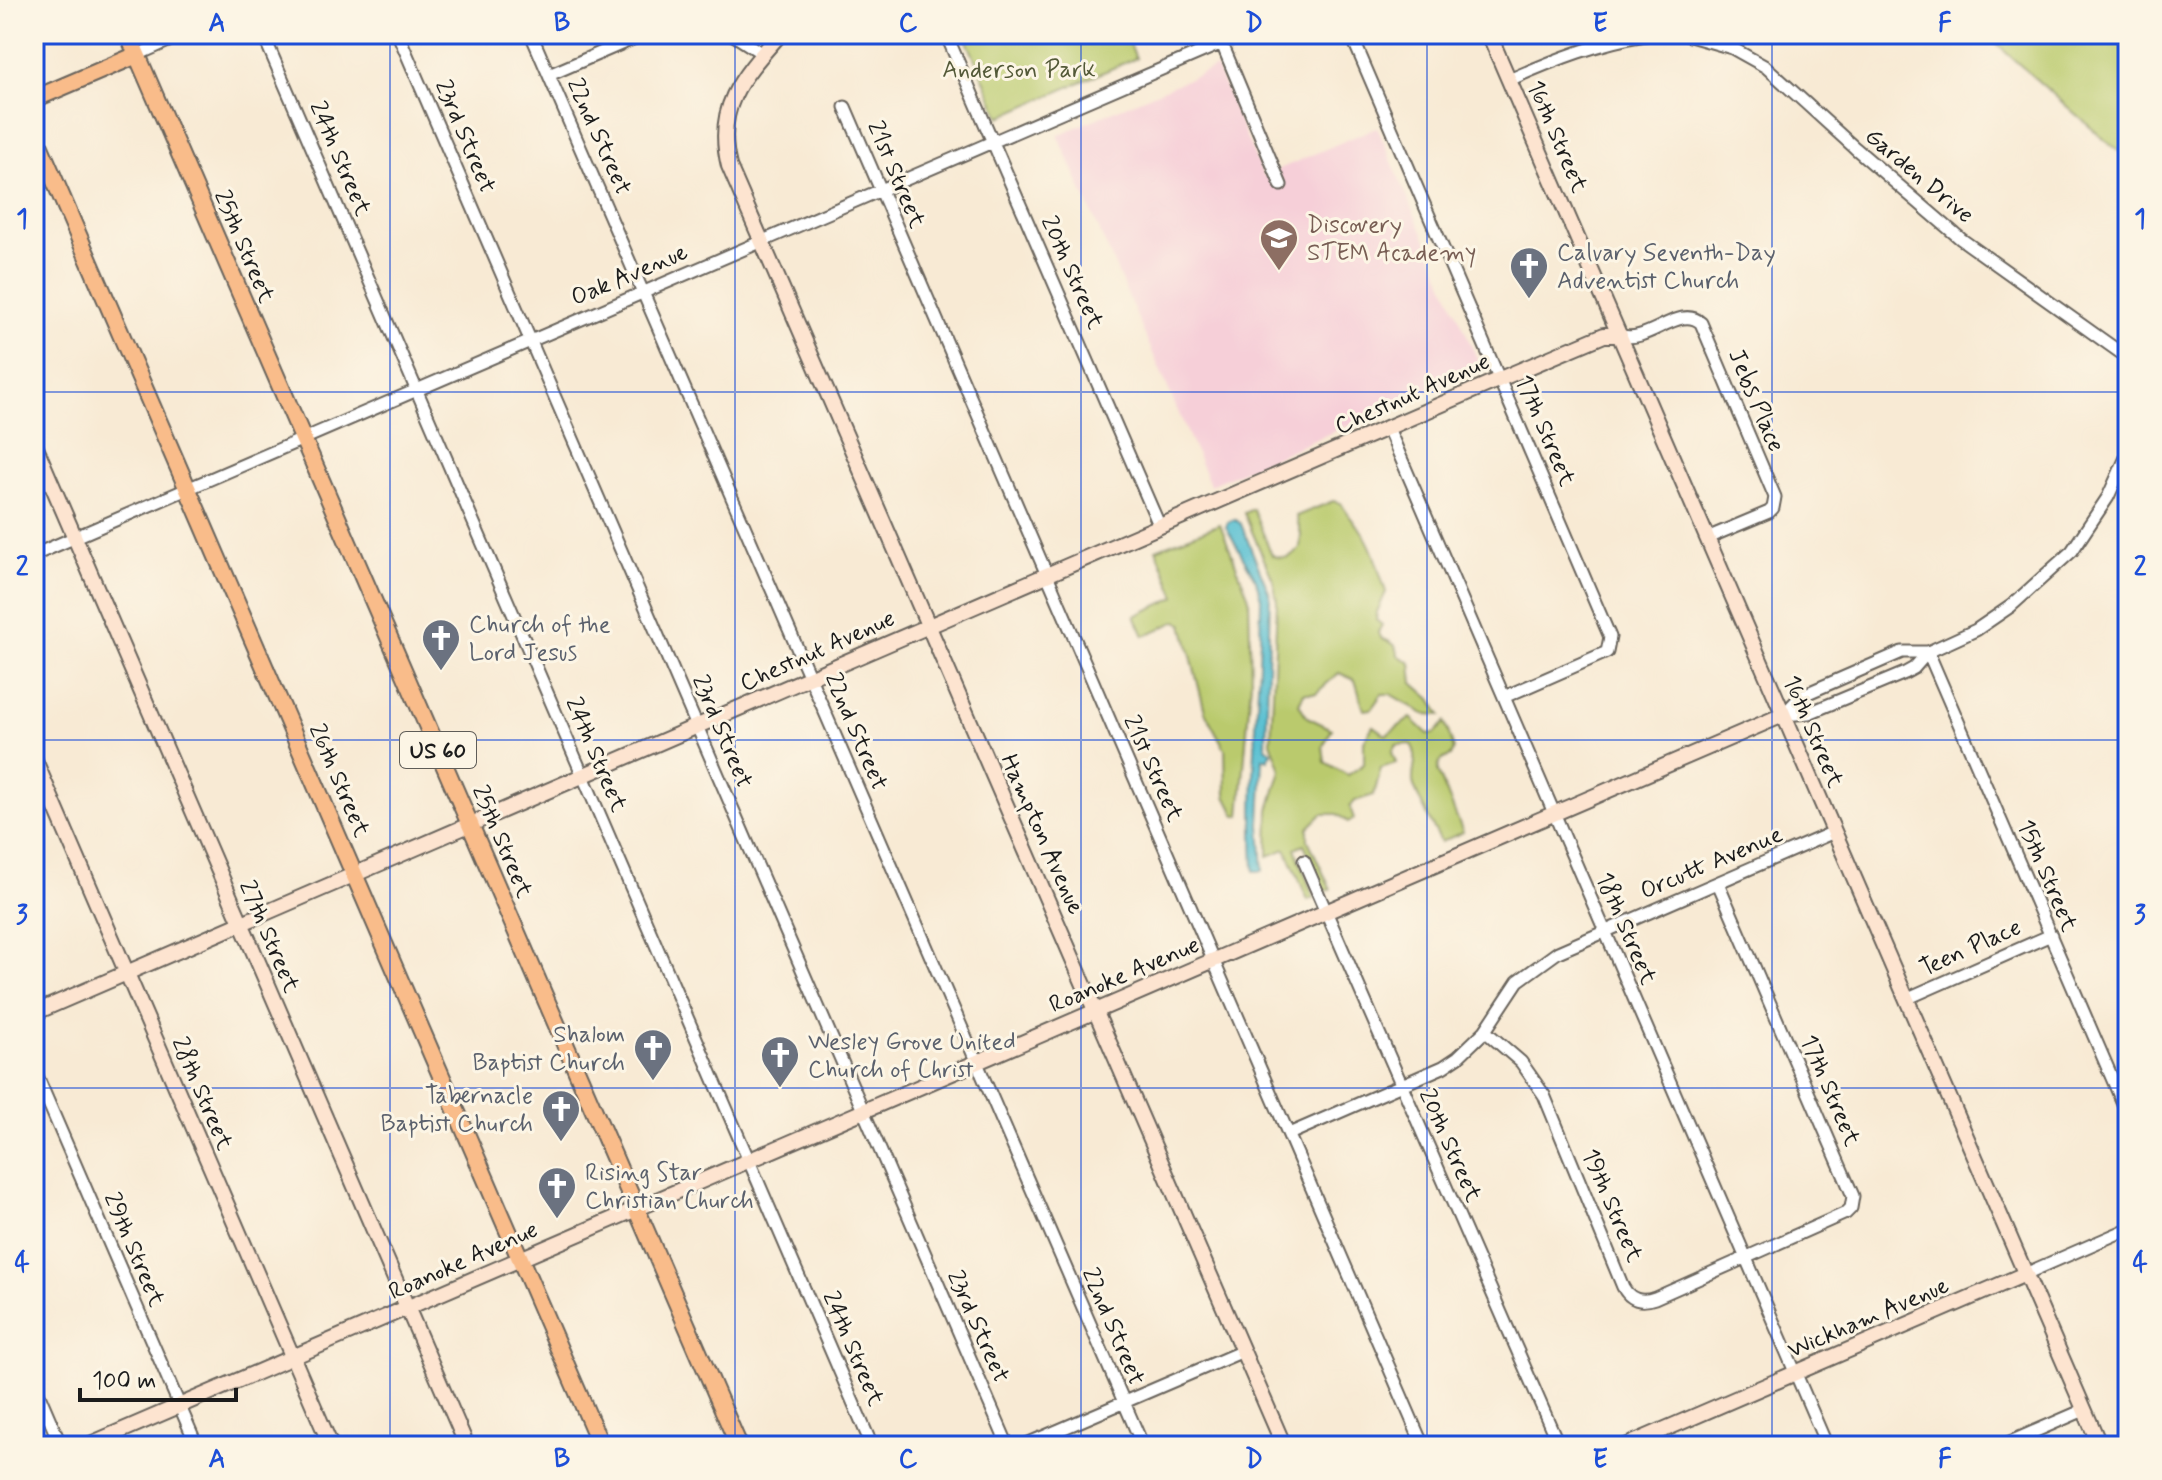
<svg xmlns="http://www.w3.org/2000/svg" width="2162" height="1480" viewBox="0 0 2162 1480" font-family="Mynerve,sans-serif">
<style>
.built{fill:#f6cfd8}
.green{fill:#baca6d;stroke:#6b7344;stroke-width:2}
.water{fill:#56bfd2;stroke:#396e77;stroke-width:2}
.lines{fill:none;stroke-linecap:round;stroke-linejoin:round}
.street-casing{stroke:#69645c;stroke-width:15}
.secondary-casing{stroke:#69645c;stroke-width:18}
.primary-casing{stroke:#69645c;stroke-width:20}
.street{stroke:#fff;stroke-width:11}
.secondary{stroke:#fde4d0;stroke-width:14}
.primary{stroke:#f9bc8a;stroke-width:16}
.grid{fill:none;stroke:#1d4ed8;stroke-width:2;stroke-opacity:0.55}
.labels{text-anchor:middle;stroke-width:6;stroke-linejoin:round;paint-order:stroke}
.shield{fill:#fcf5e5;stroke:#5f5d58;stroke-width:2}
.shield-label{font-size:22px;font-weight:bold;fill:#1c1c1c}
.park-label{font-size:24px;fill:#535938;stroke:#fcf5e5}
.street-label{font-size:24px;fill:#1c1c1c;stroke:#fcf5e5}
.education-label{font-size:24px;fill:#785e54;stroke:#fcf5e5;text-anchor:start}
.worship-label{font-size:24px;fill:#5b616d;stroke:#fcf5e5;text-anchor:start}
.neatline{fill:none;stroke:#1d4ed8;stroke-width:3}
.grid-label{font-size:26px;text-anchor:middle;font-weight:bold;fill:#1d4ed8}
</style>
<rect width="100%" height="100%" fill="#fcf5e5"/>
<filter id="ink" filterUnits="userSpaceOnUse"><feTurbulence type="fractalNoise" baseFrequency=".0125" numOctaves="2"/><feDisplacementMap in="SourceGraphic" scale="16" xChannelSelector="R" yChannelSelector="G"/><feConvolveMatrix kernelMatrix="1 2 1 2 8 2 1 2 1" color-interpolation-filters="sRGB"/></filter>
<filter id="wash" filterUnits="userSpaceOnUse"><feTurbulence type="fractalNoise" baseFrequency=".006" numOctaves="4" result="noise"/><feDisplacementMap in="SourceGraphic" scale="32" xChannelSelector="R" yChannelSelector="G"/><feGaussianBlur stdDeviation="1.8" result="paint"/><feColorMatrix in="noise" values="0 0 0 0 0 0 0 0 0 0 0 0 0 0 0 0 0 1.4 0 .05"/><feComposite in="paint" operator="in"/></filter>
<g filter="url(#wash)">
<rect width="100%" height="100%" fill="#f8ead4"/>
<path class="built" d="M1216 67 1263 176 1377 127 1481 368 1210 485 1058 135Z"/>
<path class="green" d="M964 34H1126L1136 58 1000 117Z
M1985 34H2128V157L2106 141Z
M1333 501 1341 503C1347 515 1353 520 1361 530 1373 546 1379 572 1386 592L1377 612 1376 620 1382 625 1378 632 1382 639C1391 641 1398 645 1398 655L1411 663 1413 683 1431 699 1441 715 1424 714 1390 694H1382L1371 709 1364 710 1355 680 1339 673 1316 693H1304L1299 704 1307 717 1332 729 1323 746 1325 762 1348 775 1364 764V741L1373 726 1386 735 1411 718 1428 734 1435 733 1445 722 1454 749 1451 756C1441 759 1438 762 1438 772L1463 832 1441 842C1434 828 1415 794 1413 782 1412 767 1420 758 1411 744L1396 745 1392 752 1396 763 1381 768 1374 795 1355 801 1350 807 1354 819 1348 822 1337 814H1322L1308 828V840L1331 890 1324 891 1304 844 1295 848 1314 898 1308 900 1286 849 1268 856 1269 810 1281 770 1271 742 1277 601 1273 580 1244 513 1253 509 1272 555C1285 561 1291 557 1300 548L1301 534 1296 516Z
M1220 524 1249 598 1251 682 1240 816H1236L1226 796 1225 749 1205 712 1183 624 1177 621 1144 636 1135 616 1176 597 1156 549Z"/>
<path class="water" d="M1235 519 1241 524 1270 595 1266 747 1272 752 1268 760 1263 758 1260 824 1263 871H1254C1250 780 1260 689 1261 598L1256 580 1226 527 1228 522Z"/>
</g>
<g filter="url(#ink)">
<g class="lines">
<g class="street-casing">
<path id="street" d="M263 34 872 1446
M398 34 1008 1446
M531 34 1143 1446
M732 34 763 54
M946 34 1160 527
M1218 34 1281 185
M1351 34 1610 637 1607 652 1504 697
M1683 34 1732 48 1766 67 1855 148 1961 239 2128 358
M137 55 184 34
M549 75 644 34
M1509 80C1556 59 1600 42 1651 34
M845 107 1423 1446
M1620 335C1646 346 1680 303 1701 323L1775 497 1773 508 1769 512 1707 538
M1388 428 1827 1446
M34 555 1243 34
M1928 652 2128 1115
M1783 715 1809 713 1905 673 1914 668 1928 652 1976 630 2011 606 2072 551 2108 497 2128 453
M1783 715 1801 696 1902 652H1928
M2128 735V746
M1304 861 1559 1446
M1906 999 2051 935
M1485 1031 1521 1062 1544 1095 1623 1287C1630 1300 1641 1303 1655 1298L1846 1213 1851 1208 1853 1196 1718 883
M34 1069 197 1446
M1289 1134 1443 1067 1458 1057 1485 1031 1518 981 1558 952 1834 832
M2025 1274 2128 1229
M34 1383 61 1446
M1022 1446 1243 1351
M2001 1446 2084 1410"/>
</g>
<g class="secondary-casing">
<path id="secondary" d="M780 34C743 76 714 106 729 166L1284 1446
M1489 34 2100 1446
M34 443 467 1446
M34 758 331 1446
M34 1013 1500 379 1604 335H1620
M86 1446 1783 715
M1626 1446 2025 1274"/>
</g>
<g class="primary-casing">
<path id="primary" d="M128 34 739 1446
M34 99 137 55
M34 133 601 1446"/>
</g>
<use href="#street" class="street"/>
<use href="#secondary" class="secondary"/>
<use href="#primary" class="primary"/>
</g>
</g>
<path class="grid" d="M390 34V1446M735 34V1446M1081 34V1446M1427 34V1446M1772 34V1446M34 392H2128M34 740H2128M34 1088H2128"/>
<defs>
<g id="school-pin" transform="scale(2)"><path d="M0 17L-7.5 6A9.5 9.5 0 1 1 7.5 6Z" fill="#8d6e63" stroke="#fcf5e5"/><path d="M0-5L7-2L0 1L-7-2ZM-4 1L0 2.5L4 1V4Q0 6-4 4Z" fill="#fff"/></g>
<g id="church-pin" transform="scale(2)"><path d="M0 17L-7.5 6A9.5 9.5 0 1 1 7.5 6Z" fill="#6b7280" stroke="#fcf5e5"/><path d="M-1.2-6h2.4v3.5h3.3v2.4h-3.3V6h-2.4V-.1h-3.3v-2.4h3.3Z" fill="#fff"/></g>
</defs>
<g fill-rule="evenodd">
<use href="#school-pin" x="1279" y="238"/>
<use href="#church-pin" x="1529" y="266"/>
<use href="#church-pin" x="441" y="638"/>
<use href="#church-pin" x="653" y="1048"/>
<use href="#church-pin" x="780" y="1055"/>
<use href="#church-pin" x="561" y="1109"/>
<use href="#church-pin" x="557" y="1186"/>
</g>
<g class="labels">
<rect class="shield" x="400" y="732" width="76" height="36" rx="6"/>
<g class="shield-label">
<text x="438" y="758">US 60</text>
</g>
<g class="park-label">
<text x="1019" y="77">Anderson Park</text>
</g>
<g class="street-label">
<text transform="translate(466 136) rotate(67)" y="8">23rd Street</text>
<text transform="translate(600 136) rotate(66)" y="8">22nd Street</text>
<text transform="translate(1558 136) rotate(67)" y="8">16th Street</text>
<text transform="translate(341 158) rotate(67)" y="8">24th Street</text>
<text transform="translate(897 174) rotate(67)" y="8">21st Street</text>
<text transform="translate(1920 175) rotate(40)" y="8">Garden Drive</text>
<text transform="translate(245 246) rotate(67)" y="8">25th Street</text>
<text transform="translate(1073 272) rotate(66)" y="8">20th Street</text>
<text transform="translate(629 274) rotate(-23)" y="8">Oak Avenue</text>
<text transform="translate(1412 393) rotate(-24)" y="8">Chestnut Avenue</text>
<text transform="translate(1757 400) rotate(67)" y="8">Jebs Place</text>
<text transform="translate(1546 430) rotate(67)" y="8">17th Street</text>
<text transform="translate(817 650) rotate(-24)" y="8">Chestnut Avenue</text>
<text transform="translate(723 731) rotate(67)" y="8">23rd Street</text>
<text transform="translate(857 731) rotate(67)" y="8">22nd Street</text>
<text transform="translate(1814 731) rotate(67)" y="8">16th Street</text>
<text transform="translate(597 754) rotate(67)" y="8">24th Street</text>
<text transform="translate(1154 768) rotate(66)" y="8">21st Street</text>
<text transform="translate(340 780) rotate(67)" y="8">26th Street</text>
<text transform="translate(1043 834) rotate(66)" y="8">Hampton Avenue</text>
<text transform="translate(503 841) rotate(67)" y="8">25th Street</text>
<text transform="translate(1711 862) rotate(-23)" y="8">Orcutt Avenue</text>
<text transform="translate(2048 875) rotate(67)" y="8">15th Street</text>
<text transform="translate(1627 928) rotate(67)" y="8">18th Street</text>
<text transform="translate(270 936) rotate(67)" y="8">27th Street</text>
<text transform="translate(1970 947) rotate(-24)" y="8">Teen Place</text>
<text transform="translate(1124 974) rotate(-23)" y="8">Roanoke Avenue</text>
<text transform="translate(1831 1090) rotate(67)" y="8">17th Street</text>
<text transform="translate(203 1093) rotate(67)" y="8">28th Street</text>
<text transform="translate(1451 1145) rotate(66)" y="8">20th Street</text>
<text transform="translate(1613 1205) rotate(67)" y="8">19th Street</text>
<text transform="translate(135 1249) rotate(67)" y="8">29th Street</text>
<text transform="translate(463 1260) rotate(-24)" y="8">Roanoke Avenue</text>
<text transform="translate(1868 1317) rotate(-23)" y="8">Wickham Avenue</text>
<text transform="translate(979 1326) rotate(66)" y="8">23rd Street</text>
<text transform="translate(1114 1326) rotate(67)" y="8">22nd Street</text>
<text transform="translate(854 1348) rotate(67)" y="8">24th Street</text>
</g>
<g class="education-label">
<text x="1307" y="232">Discovery<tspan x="1307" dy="28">STEM Academy</tspan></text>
</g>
<g class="worship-label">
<text x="1557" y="260">Calvary Seventh-Day<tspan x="1557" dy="28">Adventist Church</tspan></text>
<text x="469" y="632">Church of the<tspan x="469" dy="28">Lord Jesus</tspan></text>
<text x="625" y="1042" text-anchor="end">Shalom<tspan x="625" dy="28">Baptist Church</tspan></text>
<text x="808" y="1049">Wesley Grove United<tspan x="808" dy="28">Church of Christ</tspan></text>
<text x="533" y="1103" text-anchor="end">Tabernacle<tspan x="533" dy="28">Baptist Church</tspan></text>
<text x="585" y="1180">Rising Star<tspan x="585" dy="28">Christian Church</tspan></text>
</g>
</g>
<rect width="2162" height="1480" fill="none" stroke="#fcf5e5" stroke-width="88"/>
<path d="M80 1388v12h156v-12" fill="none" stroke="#1c1c1c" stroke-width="4"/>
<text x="92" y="1388" font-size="24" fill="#1c1c1c" stroke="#fcf5e5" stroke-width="6" paint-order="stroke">100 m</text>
<rect x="44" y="44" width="2074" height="1392" class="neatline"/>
<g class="grid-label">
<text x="217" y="31">A</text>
<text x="562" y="31">B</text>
<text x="908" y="31">C</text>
<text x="1254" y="31">D</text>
<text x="1600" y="31">E</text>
<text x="1945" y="31">F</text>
<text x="22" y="227">1</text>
<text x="2140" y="227">1</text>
<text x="22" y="575">2</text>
<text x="2140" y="575">2</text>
<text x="22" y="923">3</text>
<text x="2140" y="923">3</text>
<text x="22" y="1271">4</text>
<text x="2140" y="1271">4</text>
<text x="217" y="1467">A</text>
<text x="562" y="1467">B</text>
<text x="908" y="1467">C</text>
<text x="1254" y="1467">D</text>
<text x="1600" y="1467">E</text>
<text x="1945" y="1467">F</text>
</g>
</svg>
